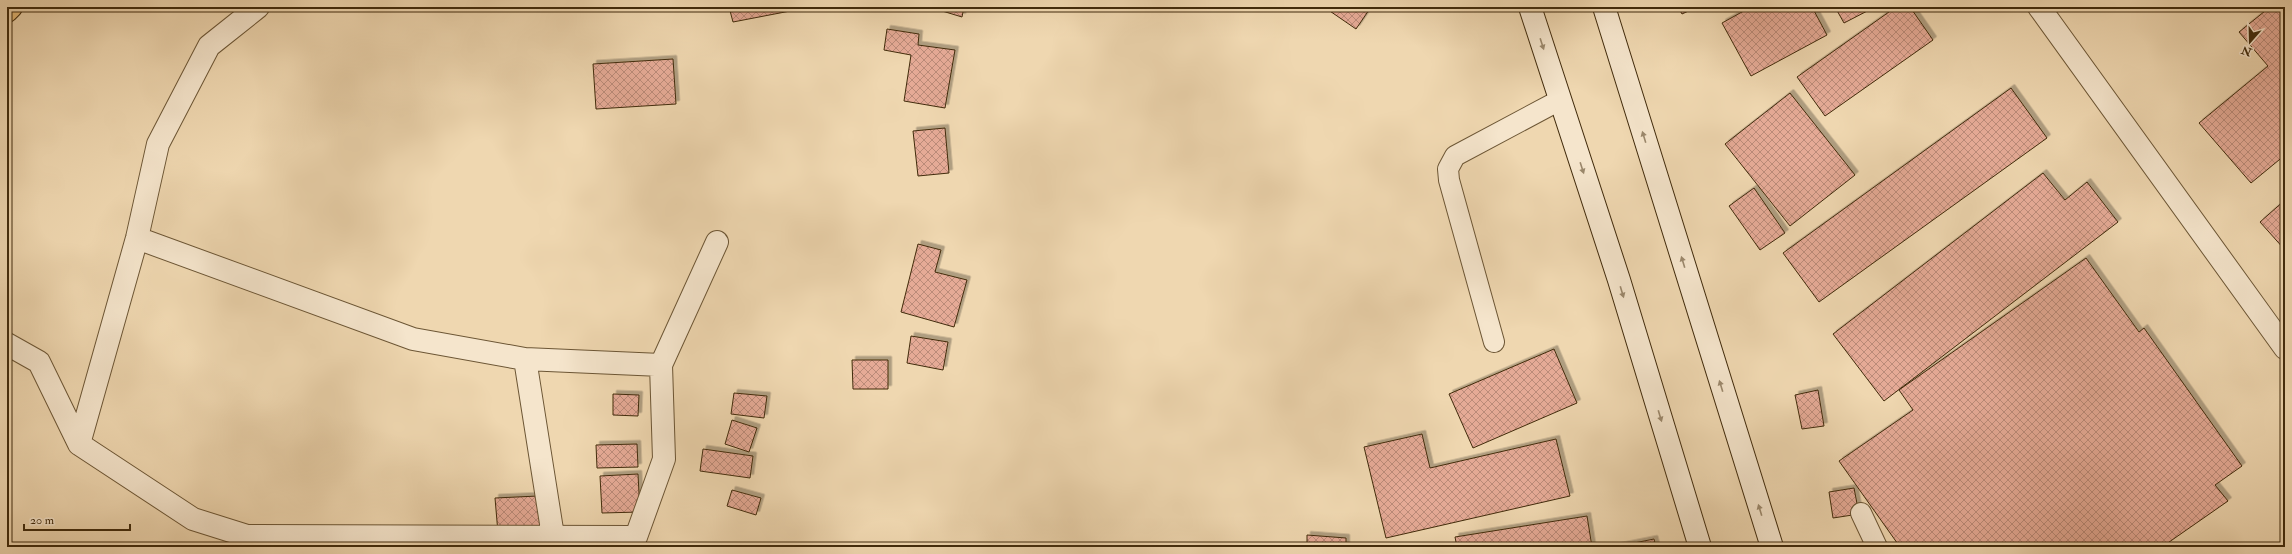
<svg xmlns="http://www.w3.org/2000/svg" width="2292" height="554" viewBox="0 0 2292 554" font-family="'IM FELL Double Pica',serif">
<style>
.building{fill:url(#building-cross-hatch);stroke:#412b0c;filter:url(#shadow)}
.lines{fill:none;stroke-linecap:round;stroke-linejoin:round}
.service-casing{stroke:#6c5635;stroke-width:22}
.minor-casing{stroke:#6c5635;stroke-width:24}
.secondary-casing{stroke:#412b0c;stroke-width:24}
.primary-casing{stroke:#412b0c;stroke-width:24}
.service{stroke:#f5e5cc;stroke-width:20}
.minor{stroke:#f5e5cc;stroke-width:22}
.secondary{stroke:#f5e5cc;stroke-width:22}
.primary{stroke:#e8bc78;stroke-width:22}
.oneway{fill:#9b886c}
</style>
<defs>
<pattern id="building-cross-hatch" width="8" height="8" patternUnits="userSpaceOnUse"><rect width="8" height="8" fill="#e5aa96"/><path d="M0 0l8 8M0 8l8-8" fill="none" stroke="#bb8b79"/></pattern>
<filter id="shadow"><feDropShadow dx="3.5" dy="-3.5" stdDeviation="0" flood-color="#0004"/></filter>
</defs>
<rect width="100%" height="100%" fill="#efd7b0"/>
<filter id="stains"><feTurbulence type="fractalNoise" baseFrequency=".005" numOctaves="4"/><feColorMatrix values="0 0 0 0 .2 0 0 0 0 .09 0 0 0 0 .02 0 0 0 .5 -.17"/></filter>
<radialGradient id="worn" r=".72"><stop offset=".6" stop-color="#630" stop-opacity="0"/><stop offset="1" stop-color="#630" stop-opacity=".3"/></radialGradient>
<path class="building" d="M729 7H811L733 22Z
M929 7H964L962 17Z
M1324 7H1371L1356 29Z
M1678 7H1697L1682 14Z
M1751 7H1812L1827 35 1751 76 1722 23Z
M1835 7H1875L1844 23Z
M1896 7H1910L1933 40 1825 116 1797 77Z
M2270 7H2285V155L2251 183 2199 123 2268 66 2239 32Z
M887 29 919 34 918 45 955 50 945 108 904 101 911 55 884 50Z
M673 59 676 104 596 109 593 64Z
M2011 88 2047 138 1819 302 1783 253Z
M1790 93 1855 175 1790 226 1725 144Z
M945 128 949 173 918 176 913 131Z
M2043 173 2065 200 2087 182 2118 222 1884 401 1833 334Z
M1754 188 1785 233 1760 250 1729 206Z
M2285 200V250L2260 222Z
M918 244 941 250 935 272 967 280 954 327 901 312Z
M2086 258 2139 332 2144 328 2242 466 2215 485 2228 501 2162 547H1900L1839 461 1913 410 1899 390Z
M911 336 948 342 943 370 907 363Z
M1554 349 1577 403 1473 448 1449 394Z
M852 360H888V389H853Z
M1818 390 1824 426 1802 429 1795 395Z
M734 393 767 396 764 418 731 414Z
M613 394 639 395 638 416 613 415Z
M732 420 757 428 749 452 725 444Z
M1422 434 1430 468 1556 439 1570 496 1386 538 1364 447Z
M637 444 638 467 597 468 596 445Z
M703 449 753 456 750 478 700 471Z
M638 474 640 512 602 513 600 476Z
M1854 488 1859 514 1833 518 1829 492Z
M732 490 761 498 756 515 727 506Z
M538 496 540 531 498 533 495 498Z
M1587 516 1592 547H1457L1455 537Z
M1307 535 1346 538V547H1307Z
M1654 539 1656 547H1614Z"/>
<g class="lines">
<g class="service-casing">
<path id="service" d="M1494 342 1449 180 1448 169 1455 156 1560 100
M1861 513 1877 547"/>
</g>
<g class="minor-casing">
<path id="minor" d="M2039 7 2285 348
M137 238 413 339 525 359
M7 344 39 362 79 444 193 519 247 536 636 537 664 459 661 365 525 359 553 536
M661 365 717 242
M79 444 137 238 158 144 209 46 258 7"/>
</g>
<g class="secondary-casing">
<path id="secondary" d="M1530 7 1619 280 1700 547
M1604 7 1772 547"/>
</g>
<g class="primary-casing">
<path id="primary" d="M7 11 11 7"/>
</g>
<use href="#service" class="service"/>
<use href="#minor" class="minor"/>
<use href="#secondary" class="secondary"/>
<use href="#primary" class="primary"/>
</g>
<defs><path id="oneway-solid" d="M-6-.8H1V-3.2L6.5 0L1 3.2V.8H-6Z"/></defs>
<g class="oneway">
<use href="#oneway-solid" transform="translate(1542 44) rotate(72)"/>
<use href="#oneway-solid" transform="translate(1644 137) rotate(-107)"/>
<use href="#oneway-solid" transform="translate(1582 168) rotate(72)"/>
<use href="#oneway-solid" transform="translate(1683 262) rotate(-107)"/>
<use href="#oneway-solid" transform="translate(1622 292) rotate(73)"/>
<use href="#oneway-solid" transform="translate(1721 386) rotate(-107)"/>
<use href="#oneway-solid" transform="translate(1660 416) rotate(73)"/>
<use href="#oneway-solid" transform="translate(1760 510) rotate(-107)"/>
</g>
<rect width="2292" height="554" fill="none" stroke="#efd7b0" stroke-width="24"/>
<rect x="8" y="8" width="2276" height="538" fill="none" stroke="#412b0c" stroke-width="2"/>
<rect x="12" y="12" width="2268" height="530" fill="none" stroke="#412b0c"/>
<g transform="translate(2250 42) rotate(200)" stroke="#f5e5cc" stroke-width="3" paint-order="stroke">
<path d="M0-3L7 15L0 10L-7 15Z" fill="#412b0c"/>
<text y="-6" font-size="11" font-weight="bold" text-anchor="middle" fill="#412b0c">N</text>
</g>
<path d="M24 524v6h106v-6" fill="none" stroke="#412b0c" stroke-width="2"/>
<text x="30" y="524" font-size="12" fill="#412b0c" stroke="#f5e5cc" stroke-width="3" paint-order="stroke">20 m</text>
<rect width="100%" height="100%" filter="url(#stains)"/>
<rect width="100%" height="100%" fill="url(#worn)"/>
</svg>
